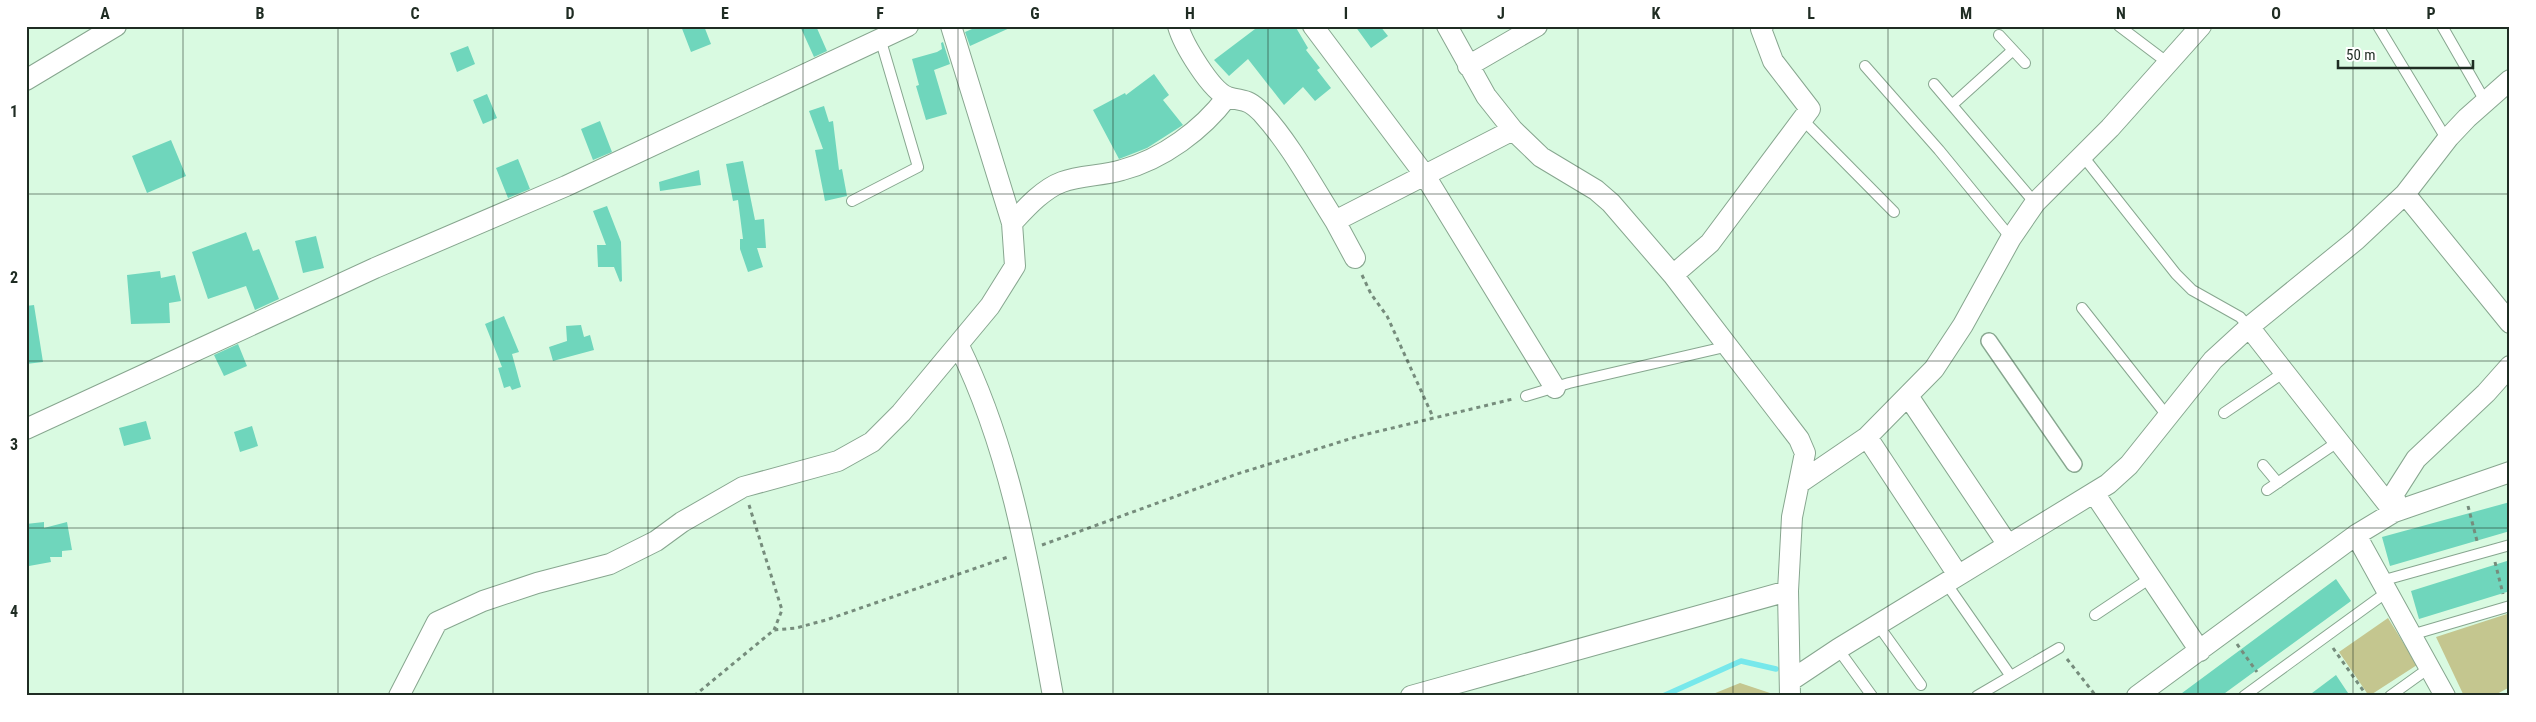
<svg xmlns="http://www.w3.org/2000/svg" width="2536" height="722" viewBox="0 0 2536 722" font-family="'Roboto Condensed',sans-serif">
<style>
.green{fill:#c4c68f}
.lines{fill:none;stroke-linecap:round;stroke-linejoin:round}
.stream{stroke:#77e8eb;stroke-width:5.5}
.building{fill:#6fd6bc}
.service-casing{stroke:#87a68f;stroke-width:12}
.pedestrian-casing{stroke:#87a68f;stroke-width:18}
.minor-casing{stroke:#87a68f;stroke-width:22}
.path{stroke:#768c7c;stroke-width:3;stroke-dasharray:4 4;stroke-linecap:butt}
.service{stroke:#fff;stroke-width:10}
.pedestrian{stroke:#fff;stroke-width:15}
.minor{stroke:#fff;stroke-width:20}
.grid{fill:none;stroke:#1f2c23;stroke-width:1;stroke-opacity:0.55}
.neatline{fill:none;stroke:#1f2c23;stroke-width:2}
.grid-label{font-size:16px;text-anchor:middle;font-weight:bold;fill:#1f2c23}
</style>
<rect width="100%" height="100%" fill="#d9fae1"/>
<path class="green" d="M2510 613V687L2493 696H2464L2436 637Z
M2388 618 2417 665 2369 696 2339 652Z
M1740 683 1773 694V696H1708Z"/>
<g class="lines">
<path class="stream" d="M1663 696 1741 661 1776 669"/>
</g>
<path class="building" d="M681 26H704L711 44 691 52Z
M800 26H816L827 51 814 57Z
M979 26H1014L970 46 965 32Z
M1259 26H1295L1308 48 1306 50 1320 68 1317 70 1331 88 1315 101 1303 87 1284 105 1248 59 1229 76 1214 60Z
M1355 26H1380L1388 36 1371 48Z
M943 42 950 64 934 70 947 114 926 120 916 86 919 85 912 59 937 52 942 49 941 43Z
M468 46 475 64 457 72 450 53Z
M1154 74 1169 95 1163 100 1183 125 1147 148 1119 159 1093 110 1125 93 1126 95Z
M487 94 497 118 483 124 473 100Z
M824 106 829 122 833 121 839 170 842 169 847 196 825 201 815 150 823 149 809 111Z
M600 121 612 152 593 160 581 129Z
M171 140 186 176 147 193 132 156Z
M518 159 530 189 508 198 496 168Z
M743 161 755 220 764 219 766 248H757L763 267 748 272 740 249V239H743L738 200 733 201 726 164Z
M699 170 701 185 660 191 659 182Z
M607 206 621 242 622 281 620 282 614 267H598L597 245H606L593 211Z
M246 232 253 251 259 249 279 299 255 310 246 286 208 299 192 252Z
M316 236 324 268 303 273 295 241Z
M160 271 161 278 175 275 181 301 169 303 170 323 131 324 127 275Z
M34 305 43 362 26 364V306Z
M504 316 519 352 512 354 521 387 512 390 510 386 504 388 498 368 502 367 485 324Z
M581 325 584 337 590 335 594 350 553 361 549 347 567 341 566 326Z
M238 344 247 366 224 376 214 355Z
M146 421 151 439 124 446 119 428Z
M252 426 258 446 240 452 234 432Z
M2510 502V531L2390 566 2382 537Z
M44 522V528L67 522 72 550 62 551V557H50L51 562 29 566 26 524Z
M2510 560V591L2419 619 2411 591Z
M2336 579 2351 601 2221 696H2178Z
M2336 675 2350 696H2308Z"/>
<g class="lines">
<g class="service-casing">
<path id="service" d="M2119 26 2168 63
M2378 26 2447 140
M2442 26 2485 101
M1999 35 2025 63
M1865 66 1939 150 2011 238
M1934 84 2035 203
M1952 105 2013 50
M1802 119 1894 212
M2082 155 2176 274 2192 290 2240 317 2249 327
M852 201 918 167 880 38
M2082 308 2168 417
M1526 396 1569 383 1729 346
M2224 413 2286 371
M2263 465 2278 483
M2267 490 2339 441
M2381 581 2510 545
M1946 583 2010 675
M2095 615 2152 577
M1878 625 1921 685
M2411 635 2510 606
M1838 649 1872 696
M1977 696 2059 648
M2244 696 2387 592
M2390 696 2429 668"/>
</g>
<g class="pedestrian-casing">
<path id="pedestrian" d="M1989 341 2074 464"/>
</g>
<g class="minor-casing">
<path id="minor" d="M951 26 1012 223
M1178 26C1183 44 1211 91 1228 97 1245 102 1247 98 1262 113 1291 145 1312 185 1335 221L1513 130
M1313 26 1424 174 1555 388
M1447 26 1486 96 1513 130 1541 157 1596 190 1611 203 1673 275 1799 439 1805 453 1792 517 1788 591 1790 696
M1468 66 1537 26
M26 80 116 26
M2405 194 2510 323
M1335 221 1355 258
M1673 275 1710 243 1810 109 1773 61 1761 29 1763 26
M2249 327 2394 512
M959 346C1013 456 1031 576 1053 696
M1908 396 2008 545
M26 429 375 268 566 186 908 26
M1867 437 1958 575
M1801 482 1867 437 1934 369 1963 325 2011 238 2035 203 2110 128 2201 26
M2094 493 2200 651
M2394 512 2395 492 2416 459 2486 393 2510 366
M2356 535 2445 696
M1790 681 1838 649 2108 484 2129 465 2213 360 2249 327 2356 240 2405 194 2449 137 2467 118 2510 80
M399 696 437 622 483 601 537 583 610 564 656 541 682 522 743 487 838 461 872 442 901 413 990 306 1015 266 1012 223C1026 208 1043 189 1062 182 1080 175 1103 176 1122 170 1163 159 1202 130 1227 97
M1411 696 1788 591
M2137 696 2356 535 2394 512 2510 472"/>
</g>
<path class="path" d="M1362 275 1371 294 1387 316 1433 417
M749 505 782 610 774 630
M2468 506 2477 541
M1042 545 1237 474 1359 436 1513 399
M2495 562 2503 594
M2237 644 2257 672
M2333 648 2367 696
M2067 659 2096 696
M694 696 774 630 796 628 826 620 1008 557"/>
<use href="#service" class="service"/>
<use href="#pedestrian" class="pedestrian"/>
<use href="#minor" class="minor"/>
</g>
<path class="grid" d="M183 26V696M338 26V696M493 26V696M648 26V696M803 26V696M958 26V696M1113 26V696M1268 26V696M1423 26V696M1578 26V696M1733 26V696M1888 26V696M2043 26V696M2198 26V696M2353 26V696M26 194H2510M26 361H2510M26 528H2510"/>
<rect width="2536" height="722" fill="none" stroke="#ffffff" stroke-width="55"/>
<path d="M2338 60v8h135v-8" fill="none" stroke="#1f2c23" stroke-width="2.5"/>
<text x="2346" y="60" font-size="15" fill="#1f2c23" stroke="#ffffff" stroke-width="4" paint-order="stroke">50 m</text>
<rect x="28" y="28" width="2480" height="666" class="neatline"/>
<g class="grid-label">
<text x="105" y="19">A</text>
<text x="260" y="19">B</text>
<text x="415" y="19">C</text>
<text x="570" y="19">D</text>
<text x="725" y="19">E</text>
<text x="880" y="19">F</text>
<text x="1035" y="19">G</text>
<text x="1190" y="19">H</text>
<text x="1346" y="19">I</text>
<text x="1501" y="19">J</text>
<text x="1656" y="19">K</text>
<text x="1811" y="19">L</text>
<text x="1966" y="19">M</text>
<text x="2121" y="19">N</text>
<text x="2276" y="19">O</text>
<text x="2431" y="19">P</text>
<text x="14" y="117">1</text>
<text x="14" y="283">2</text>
<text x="14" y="450">3</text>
<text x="14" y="617">4</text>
</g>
</svg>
